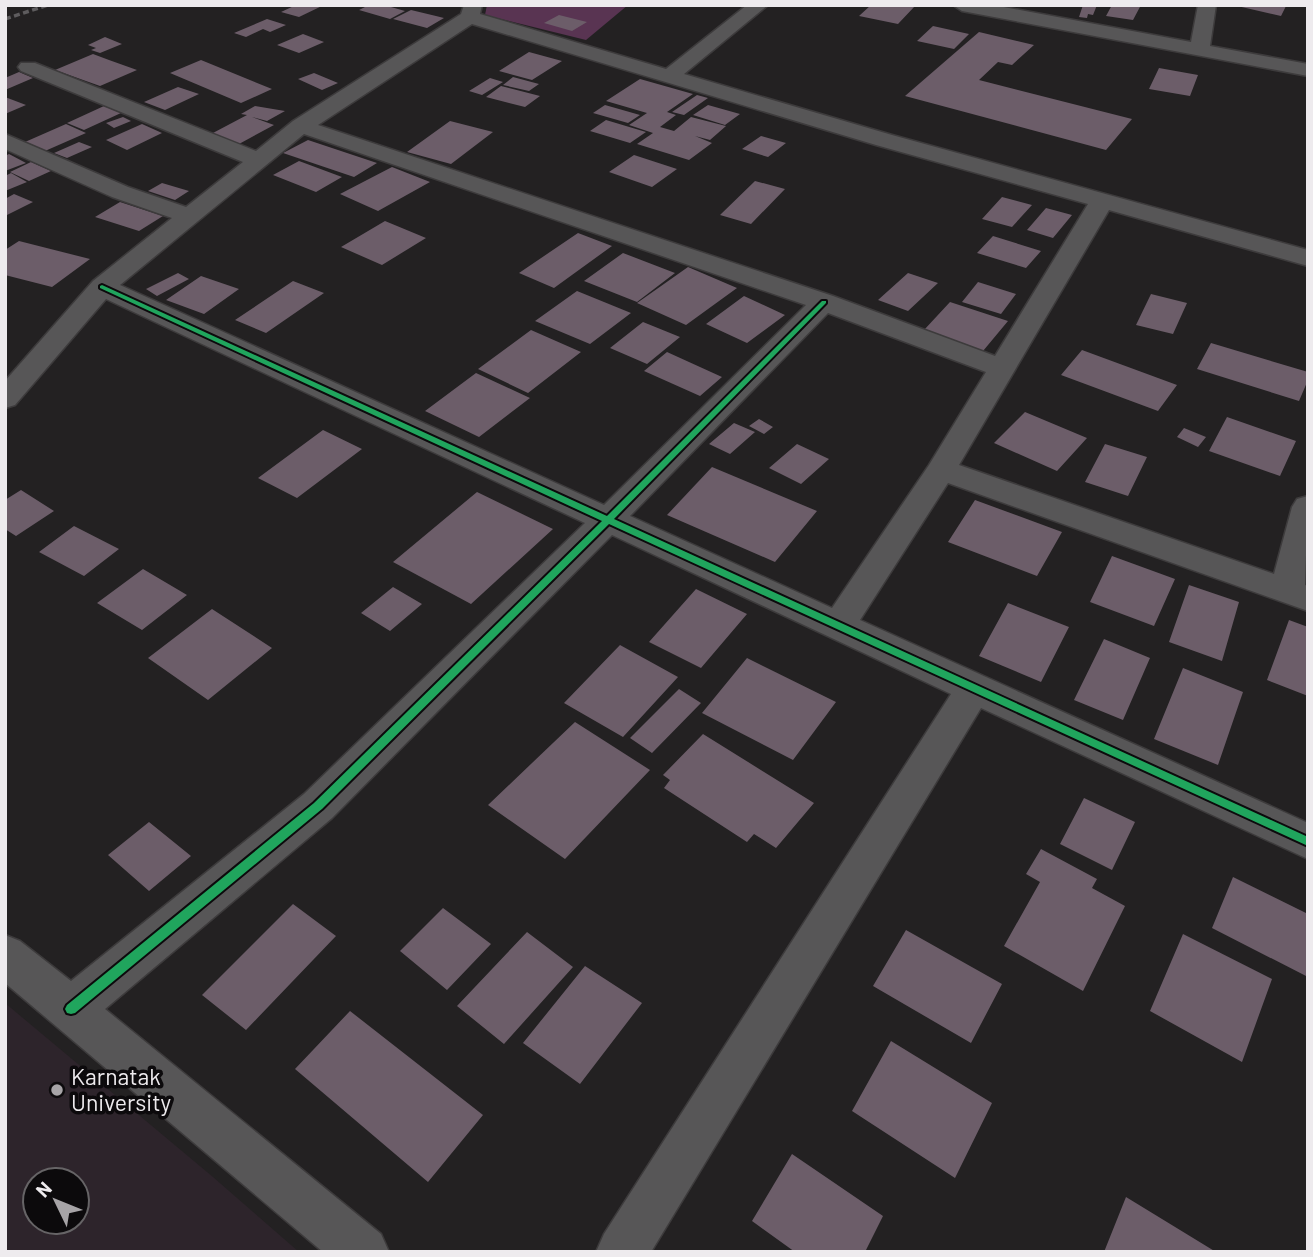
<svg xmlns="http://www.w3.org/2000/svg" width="1313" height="1257" viewBox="0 0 1313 1257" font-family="Barlow,sans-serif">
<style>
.built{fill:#2d242b;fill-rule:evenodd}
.green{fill:#593452}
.building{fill:#6c5d69}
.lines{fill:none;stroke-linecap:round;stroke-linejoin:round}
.minor-casing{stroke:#3d3b3c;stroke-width:3}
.minor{fill:#575657;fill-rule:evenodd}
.rail{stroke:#5e5c5e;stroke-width:3.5;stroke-dasharray:6 3.5;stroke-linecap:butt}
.cycleway-casing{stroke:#0c0a0c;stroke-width:4}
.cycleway{fill:#20a55d;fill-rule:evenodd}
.poi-dot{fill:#a7a4a7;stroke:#0c0a0c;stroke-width:2.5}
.labels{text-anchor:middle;stroke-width:7;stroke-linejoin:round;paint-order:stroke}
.near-poi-label{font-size:23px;fill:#eeebee;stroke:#0c0a0c;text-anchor:start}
</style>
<rect width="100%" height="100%" fill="#232122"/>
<path class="built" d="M5 1003 213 1177 299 1252H5ZM35 1180H77V1222H35Z"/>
<path class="green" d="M487 5H628L586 40 485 15Z"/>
<path class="building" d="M296 5H324L299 17 281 12Z
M369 5H384L405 11 390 19 359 10Z
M871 5H910L915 6 898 24 859 16Z
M1083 5H1097L1093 15 1088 14 1087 18 1079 17Z
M1112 5H1141L1133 20 1106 16Z
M1233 5H1284L1286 6 1281 16Z
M411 10 436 16 444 18 427 28 393 19Z
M559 15 587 22 572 31 544 23Z
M267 19 286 25 270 32 263 29 246 37 234 33Z
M933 26 969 34 954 49 917 41Z
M979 32 1034 45 1012 65 998 62 979 80 1132 119 1106 150 905 96Z
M303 34 324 42 299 53 277 45Z
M105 37 122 44 100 53 91 50 96 48 88 45Z
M529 52 562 61 532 80 499 71Z
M93 54 109 60 137 70 100 86 55 70Z
M201 60 272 89 241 103 170 73Z
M1159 68 1198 75 1190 96 1149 89Z
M19 72 33 78 5 90V78Z
M314 73 338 83 322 90 298 79Z
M513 77 539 84 529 91 503 85Z
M490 78 503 82 482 95 469 91Z
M640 79 693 94 667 112 676 115 660 127 674 131 691 117 726 126 710 140 695 136 712 143 689 160 637 144 653 133 629 125 647 113 606 101Z
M501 86 540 96 525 107 486 97Z
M178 87 199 94 165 110 144 102Z
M697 95 708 98 684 115 672 112Z
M5 97 26 105 5 114Z
M605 105 640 115 628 123 593 113Z
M708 105 740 114 725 125 693 115Z
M104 106 121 113 84 130 67 123Z
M255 106 285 111 267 121 252 117 274 125 239 144 211 134 247 115 241 114Z
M123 117 131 121 114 128 106 123Z
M606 120 646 132 630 143 590 131Z
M450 121 493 132 451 164 407 152Z
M66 124 86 133 45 151 25 142Z
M142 124 162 133 127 150 106 140Z
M761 136 786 143 768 157 742 149Z
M308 140 377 163 354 177 283 153Z
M79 142 92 147 67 158 54 153Z
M9 154 26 163 5 171V156Z
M634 155 677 169 652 187 609 172Z
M299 161 342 177 316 192 273 175Z
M31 162 51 171 29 181 10 172Z
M392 167 430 182 378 211 340 194Z
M11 173 27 182 5 191V176Z
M755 181 785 189 751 224 720 215Z
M162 183 189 191 175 200 148 191Z
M14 194 33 202 5 216V199Z
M1002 197 1032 205 1012 227 982 219Z
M120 202 163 216 139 231 95 217Z
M1046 208 1072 215 1053 238 1027 230Z
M385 221 426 238 382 265 341 247Z
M578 233 612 246 554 288 519 273Z
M993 236 1041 251 1026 268 977 253Z
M19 241 90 259 52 287 5 275V250Z
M623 253 675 273 637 302 584 281Z
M688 267 737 288 686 325 637 303Z
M178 273 189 279 157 296 146 289Z
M908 273 938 283 908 311 878 300Z
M201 276 239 289 204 314 166 300Z
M293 281 324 293 266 333 235 320Z
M978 282 1016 294 1001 314 962 302Z
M577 291 631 313 590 344 535 321Z
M1151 294 1187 303 1173 334 1136 325Z
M744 296 785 315 747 343 706 324Z
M950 302 1008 321 983 351 924 330Z
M643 322 680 337 647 364 610 348Z
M531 330 581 352 528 393 478 369Z
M1211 343 1308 372V380L1299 401 1197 369Z
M1082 350 1177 385 1158 411 1061 375Z
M667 352 722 377 700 396 644 371Z
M476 373 530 398 479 437 425 411Z
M1025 412 1087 438 1057 471 994 443Z
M1227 417 1296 441 1280 476 1209 451Z
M759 419 773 427 764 434 749 426Z
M734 423 755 432 730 454 709 444Z
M1184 428 1206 437 1198 447 1177 437Z
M323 430 362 449 297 498 258 478Z
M797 444 829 459 801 484 769 468Z
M1105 444 1147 457 1128 496 1085 482Z
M712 467 817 511 775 562 667 515Z
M21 490 54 511 16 536 5 529V500Z
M477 492 553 529 471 604 393 562Z
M975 500 1062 532 1037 576 948 542Z
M74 526 119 549 84 576 39 552Z
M1112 556 1175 579 1154 626 1090 602Z
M143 569 187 595 142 630 97 603Z
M1189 585 1239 602 1222 661 1169 642Z
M393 587 422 604 390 631 361 613Z
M696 589 747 614 701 668 649 642Z
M1008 603 1069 627 1041 682 979 656Z
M212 609 272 648 208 700 148 658Z
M1289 620 1308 627V696L1267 680Z
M1104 639 1150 658 1123 720 1074 700Z
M620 645 678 677 623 737 564 703Z
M747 658 836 702 793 760 702 713Z
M1183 668 1243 692 1218 765 1154 739Z
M679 689 701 703 652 753 630 738Z
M575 722 650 770 565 859 488 805Z
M703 734 814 803 776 848 754 834 747 842 664 788 670 780 663 775Z
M1084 798 1135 822 1112 870 1060 844Z
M149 822 191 856 149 891 108 855Z
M1041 849 1097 879 1092 888 1125 906 1083 991 1004 946 1040 882 1026 874Z
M1233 877 1308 914V977L1212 928Z
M293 904 336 936 246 1030 202 995Z
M443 908 491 944 447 990 400 951Z
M906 930 1002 984 971 1043 873 986Z
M527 932 573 967 504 1044 457 1006Z
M1183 934 1272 979 1242 1062 1150 1011Z
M585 966 642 1003 580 1084 523 1043Z
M350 1011 483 1115 428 1182 295 1069Z
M891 1041 992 1103 955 1178 852 1111Z
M792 1154 883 1216 865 1252H795L752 1221Z
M1126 1197 1216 1252H1104Z"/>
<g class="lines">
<g class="minor-casing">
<path id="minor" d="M464 5H482L480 14 666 69 747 5H768L684 74 892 135 1308 250V266L1109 210 959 465 1274 574 1292 507 1297 499 1308 496 1305 585 1308 586V611L948 483 860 620 1308 823V859L981 708 651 1252H596L604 1234 951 694 612 535 332 818 105 1009 381 1234 389 1252H323L5 983V935L20 941 71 981 304 794 585 523 106 299 15 405 5 408V381L93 281 172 218 112 197 5 149V134L128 187 186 207 243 162 21 71 18 67 21 63H35L256 151 293 121 461 14ZM472 24 876 145 1088 204 995 356 833 296 318 125ZM304 134 806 305 604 505 120 285ZM828 313 986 372 929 465 832 608 630 516Z
M953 5H993L1191 42 1198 5H1216L1210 46 1308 64V76L962 11Z"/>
</g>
<use href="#minor" class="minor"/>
<path class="rail" d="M5 19 48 5"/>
<g class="cycleway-casing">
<path id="cycleway" d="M102 285 607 516 822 301H826V303L614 519 1308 837V846L609 524 322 809 75 1013 71 1014 67 1013 65 1009 67 1005 314 803 602 521 100 288V286Z"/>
</g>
<use href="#cycleway" class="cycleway"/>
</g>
<circle class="poi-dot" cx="57" cy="1090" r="7"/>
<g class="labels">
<g class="near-poi-label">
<text x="71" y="1085">Karnatak<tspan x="71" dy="26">University</tspan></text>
</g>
</g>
<rect width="1313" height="1257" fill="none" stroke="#eeebee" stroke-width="14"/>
<g transform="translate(56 1201) rotate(313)"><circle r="33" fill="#0c0a0c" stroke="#666466" stroke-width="2"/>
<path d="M0-5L12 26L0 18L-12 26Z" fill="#a7a4a7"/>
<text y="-10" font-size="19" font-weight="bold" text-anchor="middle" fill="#eeebee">N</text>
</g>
</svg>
